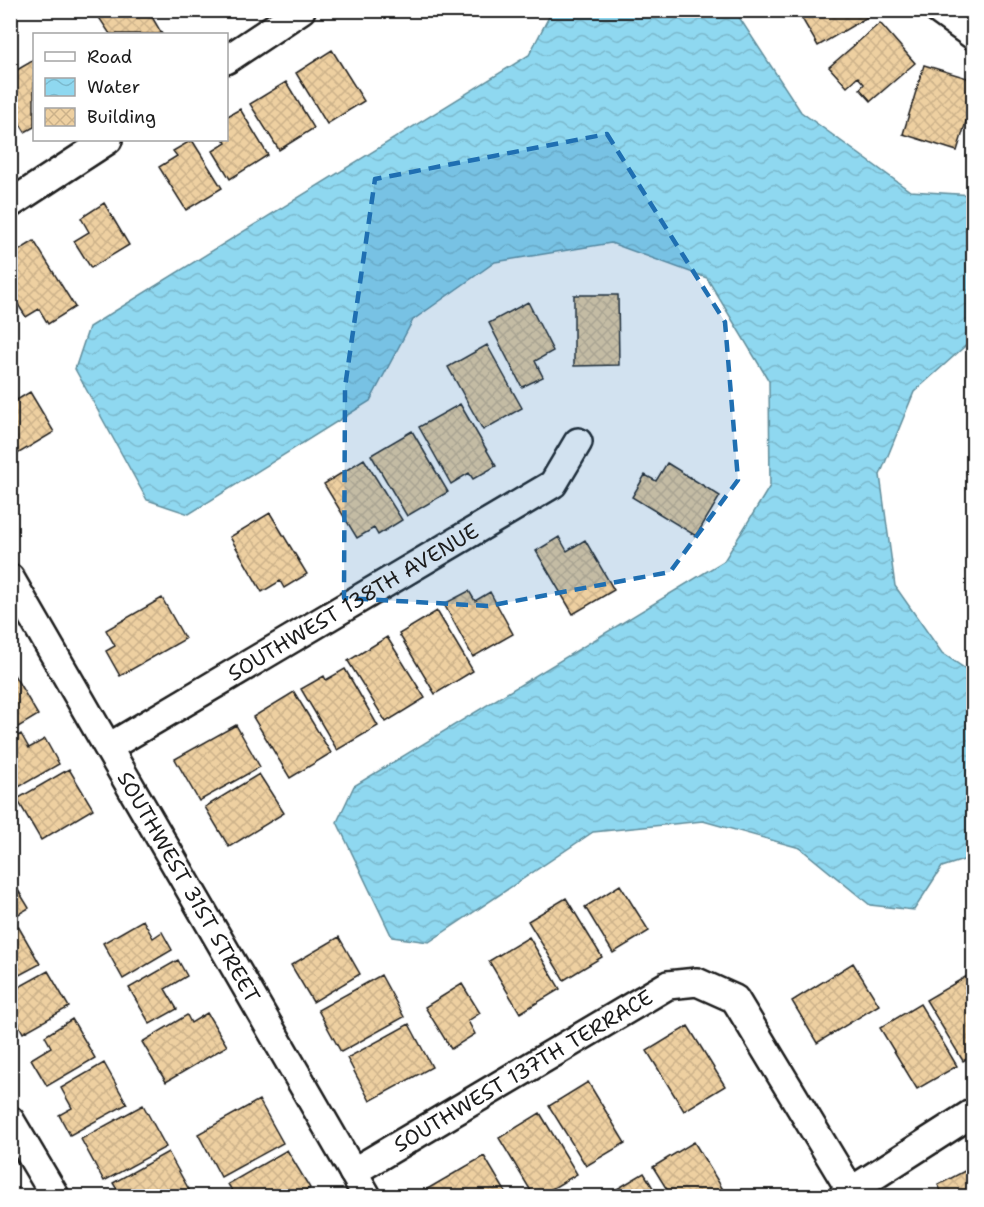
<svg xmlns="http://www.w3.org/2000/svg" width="984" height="1207" viewBox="0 0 984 1207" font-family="'Shantell Sans',sans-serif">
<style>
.water{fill:url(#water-waves);stroke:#618d9b;stroke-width:1.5}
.building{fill:url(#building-cross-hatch);stroke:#1c1c1c;stroke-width:1.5}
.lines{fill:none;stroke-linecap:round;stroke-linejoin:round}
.street-casing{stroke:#1c1c1c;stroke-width:32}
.street{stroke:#fff;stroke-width:27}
.marked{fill:#1f6fb2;fill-opacity:0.2;stroke:#1f6fb2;stroke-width:4.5;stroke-dasharray:12 8;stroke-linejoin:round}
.labels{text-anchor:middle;stroke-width:6;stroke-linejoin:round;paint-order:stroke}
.street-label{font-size:21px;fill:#1c1c1c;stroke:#fff}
</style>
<defs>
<pattern id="water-waves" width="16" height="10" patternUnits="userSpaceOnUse" patternTransform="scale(1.5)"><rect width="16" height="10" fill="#8fd8f0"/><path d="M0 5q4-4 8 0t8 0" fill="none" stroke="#7bb9cd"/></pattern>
<pattern id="building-cross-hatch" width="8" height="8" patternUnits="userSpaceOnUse" patternTransform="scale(1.5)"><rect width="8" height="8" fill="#eed0a1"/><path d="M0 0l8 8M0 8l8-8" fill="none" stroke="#ccb28a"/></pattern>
</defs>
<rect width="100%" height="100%" fill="#fff"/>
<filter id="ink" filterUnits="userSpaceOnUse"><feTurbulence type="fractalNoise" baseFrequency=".0167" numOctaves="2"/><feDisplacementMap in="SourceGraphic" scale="12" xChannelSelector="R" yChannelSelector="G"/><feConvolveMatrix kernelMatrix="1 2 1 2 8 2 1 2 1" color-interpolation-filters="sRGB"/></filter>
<g filter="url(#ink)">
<path class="water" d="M552 11H735L801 112 910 191 973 195V339L914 392 880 475 895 586 942 653 973 674V857L942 867 914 910 870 905 800 848 703 821 593 832 429 942 392 937 337 822 354 786 724 561 770 486 769 381 707 278 611 243 495 262 413 320 370 401 189 514 147 500 75 369 89 327 529 55Z"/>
<path class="building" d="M107 10H148L162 34H110L98 16Z
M797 10H869L871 15 818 46Z
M880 23 915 63 871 101 860 89 864 84 858 77 847 87 829 67Z
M332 50 364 101 327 124 296 73Z
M34 60V127L25 132 10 108V74Z
M924 65 974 80V96L957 151 903 134Z
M286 82 314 128 279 150 250 104Z
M240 109 268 155 230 179 213 151 226 143 224 140H226V117Z
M192 140 222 188 186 210 159 167 177 156 173 151Z
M104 203 129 245 91 268 74 241 89 232 81 218Z
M34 241 75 307 48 324 39 309 26 317 10 292V256Z
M574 295H618L619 365 574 366Z
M528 302 553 351 535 361 543 377 522 387 489 323Z
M487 345 522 408 483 430 448 367Z
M30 392 54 432 14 456 10 450V404Z
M460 404 496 466 473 479 469 473 451 484 419 427Z
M412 431 448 492 407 516 371 455Z
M364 459 402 520 378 535 374 528 357 538 324 484Z
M667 463 720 496 696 536 632 497 645 475 656 481Z
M270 513 307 574 284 588 280 581 262 592 230 537Z
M559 537 567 551 585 540 614 590 573 614 536 551Z
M469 591 475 601 490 592 513 634 473 657 444 604Z
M162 598 185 639 120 676 106 651 115 646 106 630Z
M437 611 473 671 435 694 399 634Z
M387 637 425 698 386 722 348 661Z
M345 669 378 726 337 750 301 689 324 676 326 680Z
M14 675 38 715 10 732V678Z
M294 692 331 753 290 778 253 717Z
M236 725 260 767 199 801 175 759Z
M21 734 29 748 45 739 59 764 17 788 10 777V740Z
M69 769 93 809 41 840 17 799Z
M259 774 284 813 229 847 205 807Z
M10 877 29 908 10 919Z
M620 885 649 931 613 953 585 907Z
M566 898 602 957 564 980 528 921Z
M143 920 153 938 162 932 172 950 123 979 103 943Z
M18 926 40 964 10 980V930Z
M339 937 360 974 313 1002 291 965Z
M529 937 560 989 520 1013 489 961Z
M178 960 187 976 165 989 177 1009 150 1024 129 988Z
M853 963 879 1005 817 1043 792 1001Z
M48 971 69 1007 23 1033 14 1016 10 1018V992Z
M381 975 404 1017 341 1052 318 1010Z
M967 976 974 988V1055L963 1061 926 1000Z
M462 984 480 1013 468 1021 475 1034 451 1049 425 1007Z
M920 1004 957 1066 917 1089 880 1028Z
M207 1013 227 1046 166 1082 142 1042 187 1015 191 1023Z
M72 1019 95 1058 47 1086 31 1059 51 1047 45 1036Z
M409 1024 432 1067 370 1101 347 1058Z
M688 1026 725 1086 684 1111 647 1051Z
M104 1063 127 1104 70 1135 59 1115 72 1108 61 1088Z
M588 1082 625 1143 586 1166 549 1106Z
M259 1100 283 1143 221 1177 198 1134Z
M143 1105 166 1147 104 1181 81 1139Z
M540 1113 577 1174 540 1196H534L499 1138Z
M694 1142 727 1196H671L653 1167Z
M287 1150 310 1188 296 1196H235L228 1184Z
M168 1152 192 1195 121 1196 113 1183Z
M484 1156 508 1196H425L422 1192Z
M974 1166V1196H944L938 1185Z
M644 1173 658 1196H608L607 1195Z"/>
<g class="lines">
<g class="street-casing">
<g id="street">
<path d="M938 10 974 36"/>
<path d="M226 60 301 10"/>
<path d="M10 204 108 140"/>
<path id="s1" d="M10 578 367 1196"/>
<path id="s2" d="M109 747 553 484 578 442"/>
<path d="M10 1120 55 1196"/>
<path id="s3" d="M353 1172 668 985 697 982 735 999 854 1196"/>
<path d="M843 1196 974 1112"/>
</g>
</g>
<use href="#street" class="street"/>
</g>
</g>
<path class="marked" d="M607 134 725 322 738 480 670 572 488 606 344 598 345 387 375 179Z"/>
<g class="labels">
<g class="street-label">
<text dy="7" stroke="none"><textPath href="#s2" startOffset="284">SOUTHWEST 138TH AVENUE</textPath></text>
<text dy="7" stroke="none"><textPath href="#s1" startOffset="357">SOUTHWEST 31ST STREET</textPath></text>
<text dy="7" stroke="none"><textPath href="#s3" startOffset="198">SOUTHWEST 137TH TERRACE</textPath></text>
</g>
</g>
<rect width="984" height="1207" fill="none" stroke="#fff" stroke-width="36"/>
<rect x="18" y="18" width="948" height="1171" fill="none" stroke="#1c1c1c" stroke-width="2" filter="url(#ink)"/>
<rect x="33" y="33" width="195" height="108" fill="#ffffff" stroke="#a4a4a4" stroke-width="1.5"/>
<rect x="45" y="52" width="30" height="9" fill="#ffffff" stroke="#a4a4a4" stroke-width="1.5"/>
<text x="87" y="63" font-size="18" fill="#1c1c1c">Road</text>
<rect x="45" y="78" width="30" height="18" fill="url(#water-waves)" stroke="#a4a4a4" stroke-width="1.5"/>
<text x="87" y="93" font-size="18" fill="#1c1c1c">Water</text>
<rect x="45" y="108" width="30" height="18" fill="url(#building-cross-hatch)" stroke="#a4a4a4" stroke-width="1.5"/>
<text x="87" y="123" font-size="18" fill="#1c1c1c">Building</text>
</svg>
